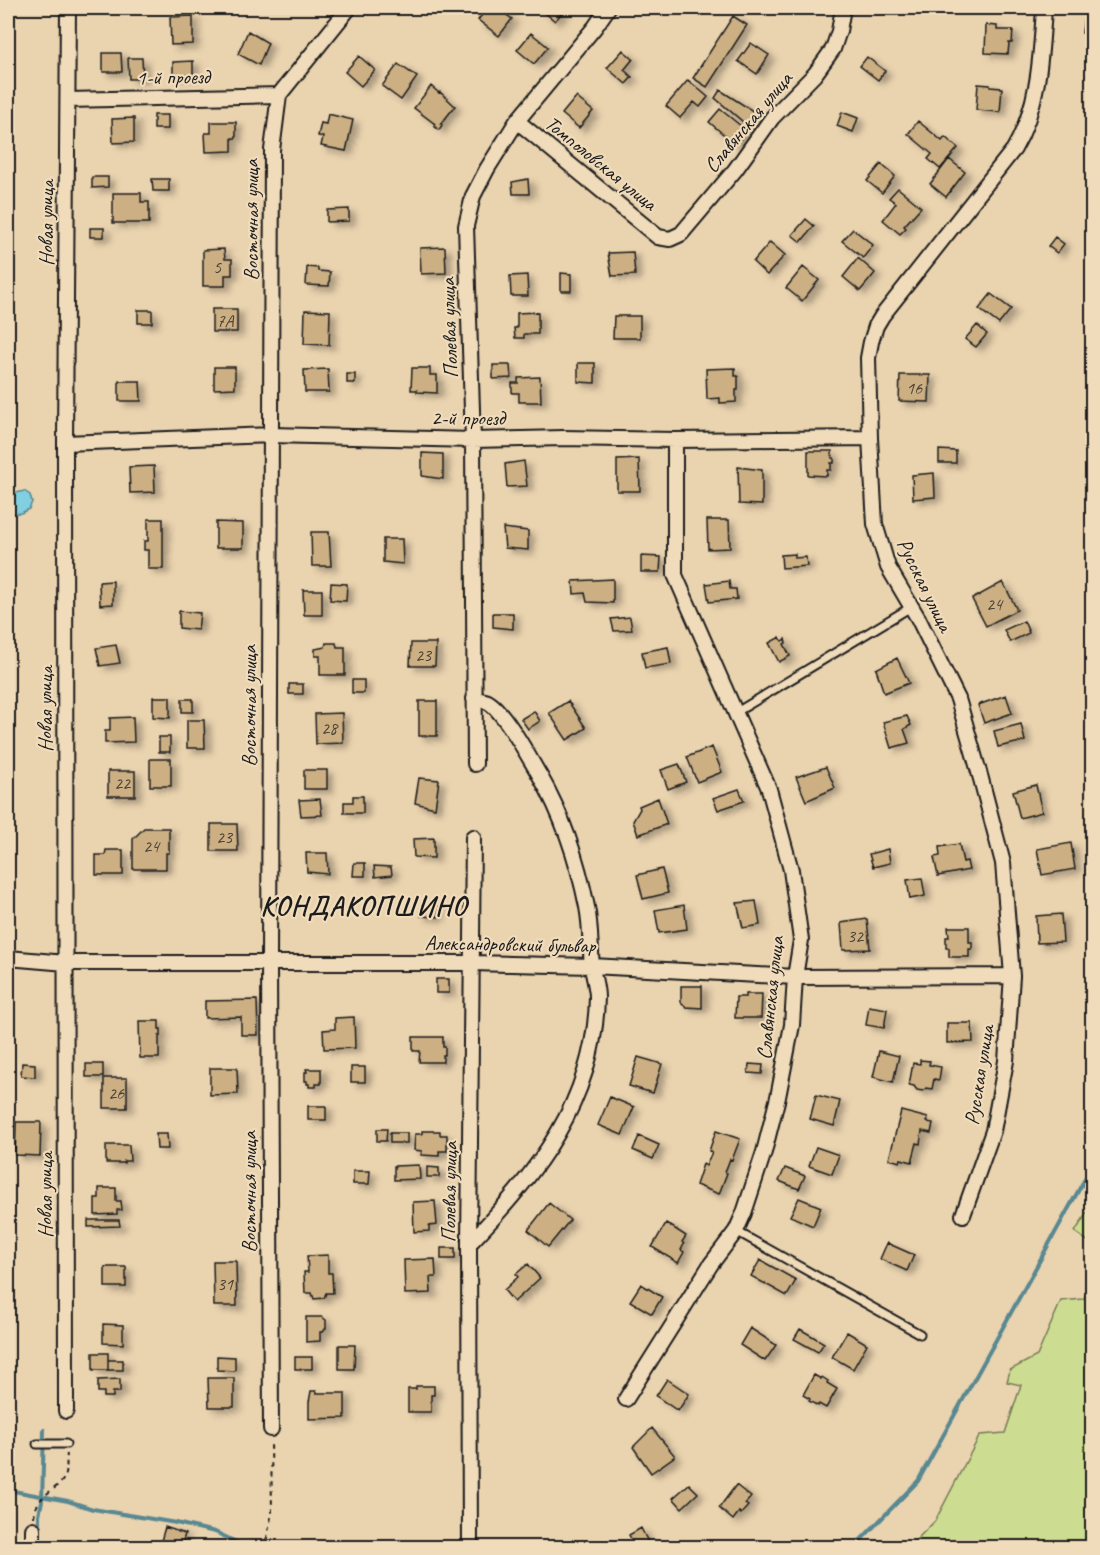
<svg xmlns="http://www.w3.org/2000/svg" width="1100" height="1555" viewBox="0 0 1100 1555" font-family="Caveat,sans-serif">
<style>
.green{fill:#ccdc90;stroke:#747c56;stroke-width:1.5}
.water{fill:#82d0df;stroke:#598891;stroke-width:1.5}
.lines{fill:none;stroke-linecap:round;stroke-linejoin:round}
.stream{stroke:#598891;stroke-width:4}
.building{fill:#ccaf82;stroke:#1c1c1c;stroke-width:1.5;filter:url(#shadow)}
.lane-casing{stroke:#1c1c1c;stroke-width:11}
.street-casing{stroke:#1c1c1c;stroke-width:18}
.path{stroke:#1c1c1c;stroke-width:2;stroke-dasharray:4.5 4.5;stroke-linecap:butt}
.lane{stroke:#f0dbba;stroke-width:7}
.street{stroke:#f0dbba;stroke-width:14}
.labels{text-anchor:middle;stroke-width:4.5;stroke-linejoin:round;paint-order:stroke}
.number-label{font-size:18px;fill:#484136}
.street-label{font-size:21px;fill:#1c1c1c;stroke:#f0dbba}
.district-label{font-size:27px;font-weight:bold;letter-spacing:1.5px;fill:#1c1c1c;stroke:#f0dbba}
</style>
<defs>
<filter id="shadow"><feDropShadow dx="6" dy="4" stdDeviation="3" flood-color="#0004"/></filter>
</defs>
<rect width="100%" height="100%" fill="#ead3af"/>
<filter id="ink" filterUnits="userSpaceOnUse"><feTurbulence type="fractalNoise" baseFrequency=".0167" numOctaves="2"/><feDisplacementMap in="SourceGraphic" scale="12" xChannelSelector="R" yChannelSelector="G"/><feConvolveMatrix kernelMatrix="1 2 1 2 8 2 1 2 1" color-interpolation-filters="sRGB"/></filter>
<g filter="url(#ink)">
<path class="green" d="M1092 1204V1244L1075 1232Z
M1092 1278V1547H909L935 1521 980 1435 1005 1433 1021 1385 1007 1382 1010 1370 1037 1356 1061 1301 1083 1299 1090 1289Z"/>
<path class="water" d="M24 491 30 495 32 502 29 509 21 513 8 514V495Z"/>
<g class="lines">
<path class="stream" d="M8 1490 68 1501 93 1509 176 1523 215 1532 249 1548
M39 1531V1515L42 1501 44 1430
M853 1548 918 1481 1092 1166"/>
</g>
<path class="building" d="M487 8H497L512 19 499 36 478 20Z
M539 8H566L555 21Z
M1085 8H1092V35L1082 33Z
M193 16V44L171 45 170 17Z
M733 16 747 25 707 87 693 78Z
M986 25 997 26V30H1013L1012 43H1009L1008 54 985 53Z
M248 31 268 43 259 65 238 54Z
M531 33 548 47 534 64 517 50Z
M751 43 769 55 757 74 738 61Z
M623 50 633 59 624 70 632 77 626 84 607 68Z
M103 53H121L122 72H103Z
M359 56 375 70 361 86 345 72Z
M867 57 885 71 878 80 860 66Z
M128 58H142L143 79H129Z
M193 61V75L173 76V62Z
M398 64 417 77 401 100 382 86Z
M688 80 708 97 700 107 694 102 680 118 666 106Z
M978 84 990 85V87L1002 88 1000 112 976 110Z
M431 86 439 93 440 92 455 106 441 124 442 125 439 130 434 126 435 124 414 108Z
M720 90 756 113 748 126 715 98Z
M576 97 593 111 579 128 562 114Z
M720 109 747 131 736 145 709 122Z
M842 112 858 118 853 132 837 126Z
M328 114 353 120 346 151 321 146 323 137 318 136 321 123 326 124Z
M154 115H168V129H154Z
M134 118V142L113 143 112 119Z
M918 121 942 141 945 137 958 148 940 169 928 159 932 154 908 134Z
M211 122H236V138H232V151L206 152 205 133H211Z
M1089 124H1092V154H1088Z
M949 159 965 172 946 197 930 184Z
M881 164 895 176 882 193 867 181Z
M92 177H108V187L92 188Z
M152 179H169V191H153Z
M528 179 529 194H513L512 182Z
M898 188 921 207 904 226 906 228 900 234 883 220 896 203 889 198Z
M113 193H141V202H149V223H113Z
M349 209V221L327 222V210Z
M806 219 814 226 801 242 792 235Z
M90 228H104V237H90Z
M853 229 873 245 863 258 842 241Z
M1055 237 1064 244 1057 253 1048 246Z
M770 242 785 255 767 275 753 262Z
M445 247 446 273 421 274 420 248Z
M224 249 225 259H232V275H225V286H203V250Z
M633 252 635 275 612 276 608 253Z
M858 258 875 273 860 291 843 277Z
M307 267 318 268V271L330 272 329 286 306 285Z
M803 267 819 280 802 301 786 288Z
M561 273 571 274V291H561Z
M527 275 528 296H511L510 276Z
M991 294 1011 309 999 324 979 309Z
M212 309H237V332H212Z
M138 310H152V323H138Z
M305 310 330 311 329 345 304 344Z
M538 312V334H524V338H515L514 328H517V313Z
M614 316H640V338H613Z
M977 325 987 334 976 347 965 339Z
M578 363H595V383L578 382Z
M493 365H510L511 378 493 379Z
M214 367H235V388L214 389Z
M412 368H430V375H437V393L417 392V390H411Z
M735 368V376H738V390H736V402L720 403V398L707 399 706 369Z
M328 369 329 392H305L304 370Z
M347 374H355V383H347Z
M900 375H930L929 402 899 401Z
M540 377 541 402H519V393H512V383H518V378Z
M119 381H140L141 401H119Z
M939 450 956 451V463H939Z
M808 451H832V458H834V463H831V470H827V476L808 475Z
M422 453 443 454V479L422 476Z
M639 459 640 491H617V460Z
M524 461 527 486 507 487 505 464Z
M154 466 155 492 130 493 129 467Z
M738 467 762 470V505L739 504Z
M934 473 935 497 913 499 912 475Z
M148 519H163V569H148V550H144V541H148Z
M707 520H729L730 548 708 549Z
M216 522 243 523V548H216Z
M503 528 528 531V550L505 548Z
M311 532H329L331 566H312Z
M383 539H402L403 564 383 562Z
M795 554V558L806 557 807 566 782 568 781 555Z
M641 556 661 557 660 572H641Z
M613 579V603L587 602 585 593 574 594 573 581Z
M113 581V604L100 605 99 582Z
M729 581 730 589H736L737 599 709 602 706 584Z
M1003 582 1017 610 986 626 972 599Z
M331 583 347 584 346 601 330 600Z
M303 590H322V615H304Z
M179 611 200 613 198 630 179 628Z
M493 613H513V629L493 627Z
M630 617 632 630 614 631 611 619Z
M1024 621 1029 633 1010 642 1004 630Z
M780 637 782 641 785 639 786 643 784 644 790 656 779 662 769 643Z
M326 643H336L337 647H345V675H320V656H315V649L325 647Z
M411 643H436L435 666H410Z
M116 645 120 663 100 666 96 648Z
M668 647 671 664 645 668 642 652Z
M897 658 909 683 884 693 876 669Z
M352 680H364V693H352Z
M289 684H303V694H289Z
M1006 695 1012 713 984 723 978 705Z
M153 697H170V718L153 717Z
M182 699H193V712H182Z
M419 701H437V736H419Z
M568 701 586 728 567 740 549 713Z
M534 711 540 721 528 729 521 719Z
M342 713 343 743 316 744 315 714Z
M907 716 911 725 904 729 909 743 891 748 883 722Z
M133 717 134 742 105 743V731H110V718Z
M187 720H204L205 748H187Z
M1021 724 1025 741 998 747 994 731Z
M159 737H170V752H159Z
M712 747 722 772 697 782 687 757Z
M150 759H171V786H150Z
M679 764 686 782 668 789 661 770Z
M826 767 835 788 806 801 796 777Z
M304 770H327V789H304Z
M108 771H135V796H108Z
M419 778 439 780 435 808 415 803Z
M1036 785 1042 812 1020 818 1013 791Z
M739 789 744 801 718 810 713 798Z
M353 796H363V813H344V802H353Z
M658 798 667 824 638 835 633 821 640 809 639 806Z
M320 799 322 815 301 816 299 800Z
M211 824H237L238 851H211Z
M144 828H169V853H166V869H133V839Z
M434 838V858L414 857 413 839Z
M1071 843 1075 869 1042 875 1037 849Z
M959 844 963 862 967 861 969 870 938 876 934 857 940 856 939 847Z
M888 849 890 863 873 867 869 854Z
M106 850H123V875H96V855H105Z
M306 853H327L328 874 307 872Z
M354 863H365V876H353Z
M374 866 391 867 392 875 375 877Z
M662 869 668 893 643 899 637 875Z
M922 878 925 896 910 899 907 880Z
M756 901 760 925 743 928 737 903Z
M422 905 439 906 438 917 421 916Z
M684 905 687 929 659 933 655 910Z
M1061 914 1063 942 1037 943 1036 916Z
M867 919 870 949 843 950 841 923Z
M948 927H969V942H972V949H969V957H949V948H946V937H949Z
M436 979H449V993H436Z
M681 986H702V1008L686 1007 681 1002Z
M746 994H762L761 1018H735L736 997H746Z
M257 1000 258 1035H241V1017L205 1018V1001Z
M869 1006 887 1009 884 1028 866 1025Z
M354 1017 355 1048 324 1049 323 1030 335 1029V1018Z
M139 1021H159V1029H161V1036H159V1058H140Z
M947 1023H972L973 1042 947 1043Z
M413 1037H443V1047H445V1055H443V1062H419L420 1051H413Z
M879 1051 899 1056 893 1082 873 1077Z
M638 1057 662 1064 653 1093 629 1086Z
M920 1060 930 1061 929 1065 941 1067 939 1080 934 1079 932 1089 926 1088 923 1091 917 1090 914 1086 909 1085 913 1063 920 1064Z
M22 1063 35 1064V1077L21 1076Z
M86 1064H103V1077H86Z
M749 1064 763 1065 762 1074 748 1073Z
M351 1067H365V1082H351Z
M210 1068H237L238 1094 210 1095Z
M306 1069H321V1084H316V1087H309V1084H307V1081H305V1072H307Z
M104 1078H127V1108H104Z
M816 1095 840 1101 834 1126 810 1119Z
M610 1097 634 1107 622 1135 598 1125Z
M308 1106H326V1120H308Z
M901 1111 928 1118 927 1122 933 1123 931 1133 922 1131 920 1144 917 1143 912 1162 901 1159 900 1162 889 1159Z
M16 1122H41L40 1156 15 1155Z
M377 1129H387L386 1141H377Z
M422 1131H440V1135H447V1151H439V1156L421 1155 422 1151 414 1150 415 1134H422Z
M716 1131 740 1139 732 1160 730 1159 725 1172 727 1173 719 1194 696 1185 703 1164 706 1166 712 1152 709 1151Z
M390 1133H407V1143H390Z
M156 1134H167L168 1149H157Z
M639 1136 659 1145 653 1159 633 1150Z
M106 1145H129L130 1161H124V1163H106Z
M816 1147 839 1155 832 1174 809 1166Z
M419 1165 420 1179 394 1180V1166Z
M427 1167 439 1168V1177H427Z
M785 1168 805 1176 799 1189 779 1181Z
M353 1171H370L369 1184H353Z
M99 1188H116V1201H121L122 1210H117V1214L95 1215V1198H99Z
M799 1198 821 1207 813 1226 790 1216Z
M435 1201 437 1225 429 1226V1231L414 1232 413 1202Z
M549 1203 570 1220 548 1247 528 1230Z
M88 1220H119L120 1226 88 1227Z
M666 1223 686 1236 682 1242 684 1244 681 1250 684 1252 678 1263 652 1247Z
M887 1243 914 1255 907 1271 880 1259Z
M441 1248H455V1259H441Z
M328 1255V1273H332L333 1293H326L324 1298 314 1299 312 1293H305L304 1272H308L307 1256Z
M435 1259 436 1277H430L431 1293 405 1294 404 1260Z
M760 1260 796 1280 787 1296 751 1276Z
M213 1261H236L237 1306H214Z
M528 1264 540 1278 514 1302 504 1290 518 1277 516 1274Z
M105 1267H126V1287H105Z
M641 1284 662 1297 652 1314 630 1301Z
M306 1317H322L326 1320V1328L323 1332H320V1341L306 1342Z
M103 1324 123 1325V1344L103 1343Z
M750 1328 776 1345 765 1361 740 1345Z
M800 1329 824 1343 818 1352 794 1339Z
M847 1332 867 1344 853 1369 832 1357Z
M339 1345H355L354 1369H339Z
M93 1353H108V1370H93Z
M217 1356 235 1357V1371L217 1370Z
M295 1357H312V1369H295Z
M108 1360H123V1370H108Z
M814 1375 821 1379 822 1377 828 1381 827 1383 837 1389 826 1408 819 1404 818 1406 809 1401 810 1399 803 1395Z
M208 1378H234V1407H209Z
M120 1379V1392H113V1397H104V1392H98V1380Z
M667 1379 689 1394 678 1411 656 1396Z
M416 1386H434V1395H431V1412H408V1389H416Z
M311 1391H316V1393H345V1418L309 1419V1402Z
M652 1428 675 1456 651 1473 633 1447Z
M689 1484 698 1493 682 1508 673 1498Z
M736 1485 751 1497 745 1504 748 1506 741 1514 739 1512 733 1520 719 1508Z
M165 1527 185 1534 181 1548H159Z
M641 1528 649 1544 643 1548H636L629 1535Z"/>
<g class="lines">
<g class="lane-casing">
<path id="lane" d="M735 713 911 607
M736 1231 920 1334
M37 1444H66"/>
</g>
<g class="street-casing">
<path id="street" d="M68 100 279 95
M517 121 658 237 670 239 681 234 735 170 772 118 815 74 833 49 839 31 843 8
M65 443 271 435 473 440 563 438 675 440 870 438
M475 764 473 440 466 226 473 196 487 169 517 121 595 27 608 8
M8 958 66 963H472L592 966 795 977 1012 976
M963 1215 993 1131 1006 1061 1012 976 1003 863 981 779 958 699 918 618 888 567 875 524 870 438 868 358 871 342 876 326 882 316 1014 149C1039 106 1041 56 1044 8
M469 1244C537 1173 595 1101 597 997 597 987 593 976 592 966 590 946 591 927 587 907 578 862 563 816 540 776 530 759 504 711 488 702 484 700 478 700 474 699
M626 1399 711 1264 736 1231 744 1213 764 1152 778 1097 792 1025 795 977 801 940 791 870 769 789 675 575V440
M66 1411 65 443 68 8
M271 1429 269 962 272 150 279 95 349 8
M33 1548V1529
M470 1548 469 1244 473 837"/>
</g>
<path class="path" d="M34 1517C37 1490 59 1493 66 1474 67 1469 66 1460 67 1454
M265 1548 272 1512 271 1441"/>
<use href="#lane" class="lane"/>
<use href="#street" class="street"/>
</g>
</g>
<g class="labels">
<g class="number-label">
<text x="217" y="273">5</text>
<text x="225" y="327">7А</text>
<text x="914" y="394">16</text>
<text x="994" y="610">24</text>
<text x="423" y="661">23</text>
<text x="329" y="734">28</text>
<text x="122" y="789">22</text>
<text x="224" y="843">23</text>
<text x="151" y="852">24</text>
<text x="855" y="942">32</text>
<text x="116" y="1099">26</text>
<text x="225" y="1290">31</text>
</g>
<g class="street-label">
<text transform="translate(173 77) rotate(-1)" y="7">1-й проезд</text>
<text transform="translate(748 122) rotate(-50)" y="7">Славянская улица</text>
<text transform="translate(601 163) rotate(39)" y="7">Томполовская улица</text>
<text transform="translate(251 220) rotate(-90)" y="7">Восточная улица</text>
<text transform="translate(46 223) rotate(-90)" y="7">Новая улица</text>
<text transform="translate(449 328) rotate(-92)" y="7">Полевая улица</text>
<text x="468" y="425">2-й проезд</text>
<text transform="translate(925 585) rotate(64)" y="7">Русская улица</text>
<text transform="translate(249 706) rotate(-90)" y="7">Восточная улица</text>
<text transform="translate(45 709) rotate(-90)" y="7">Новая улица</text>
<text transform="translate(510 944) rotate(1)" y="7">Александровский бульвар</text>
<text transform="translate(770 998) rotate(-84)" y="7">Славянская улица</text>
<text transform="translate(979 1075) rotate(-81)" y="7">Русская улица</text>
<text transform="translate(249 1192) rotate(-90)" y="7">Восточная улица</text>
<text transform="translate(449 1192) rotate(-89)" y="7">Полевая улица</text>
<text transform="translate(45 1195) rotate(-90)" y="7">Новая улица</text>
</g>
<g class="district-label">
<text x="364" y="915">КОНДАКОПШИНО</text>
</g>
</g>
<rect width="1100" height="1555" fill="none" stroke="#f0dbba" stroke-width="30"/>
<rect x="15" y="15" width="1070" height="1525" fill="none" stroke="#1c1c1c" stroke-width="2" filter="url(#ink)"/>
</svg>
